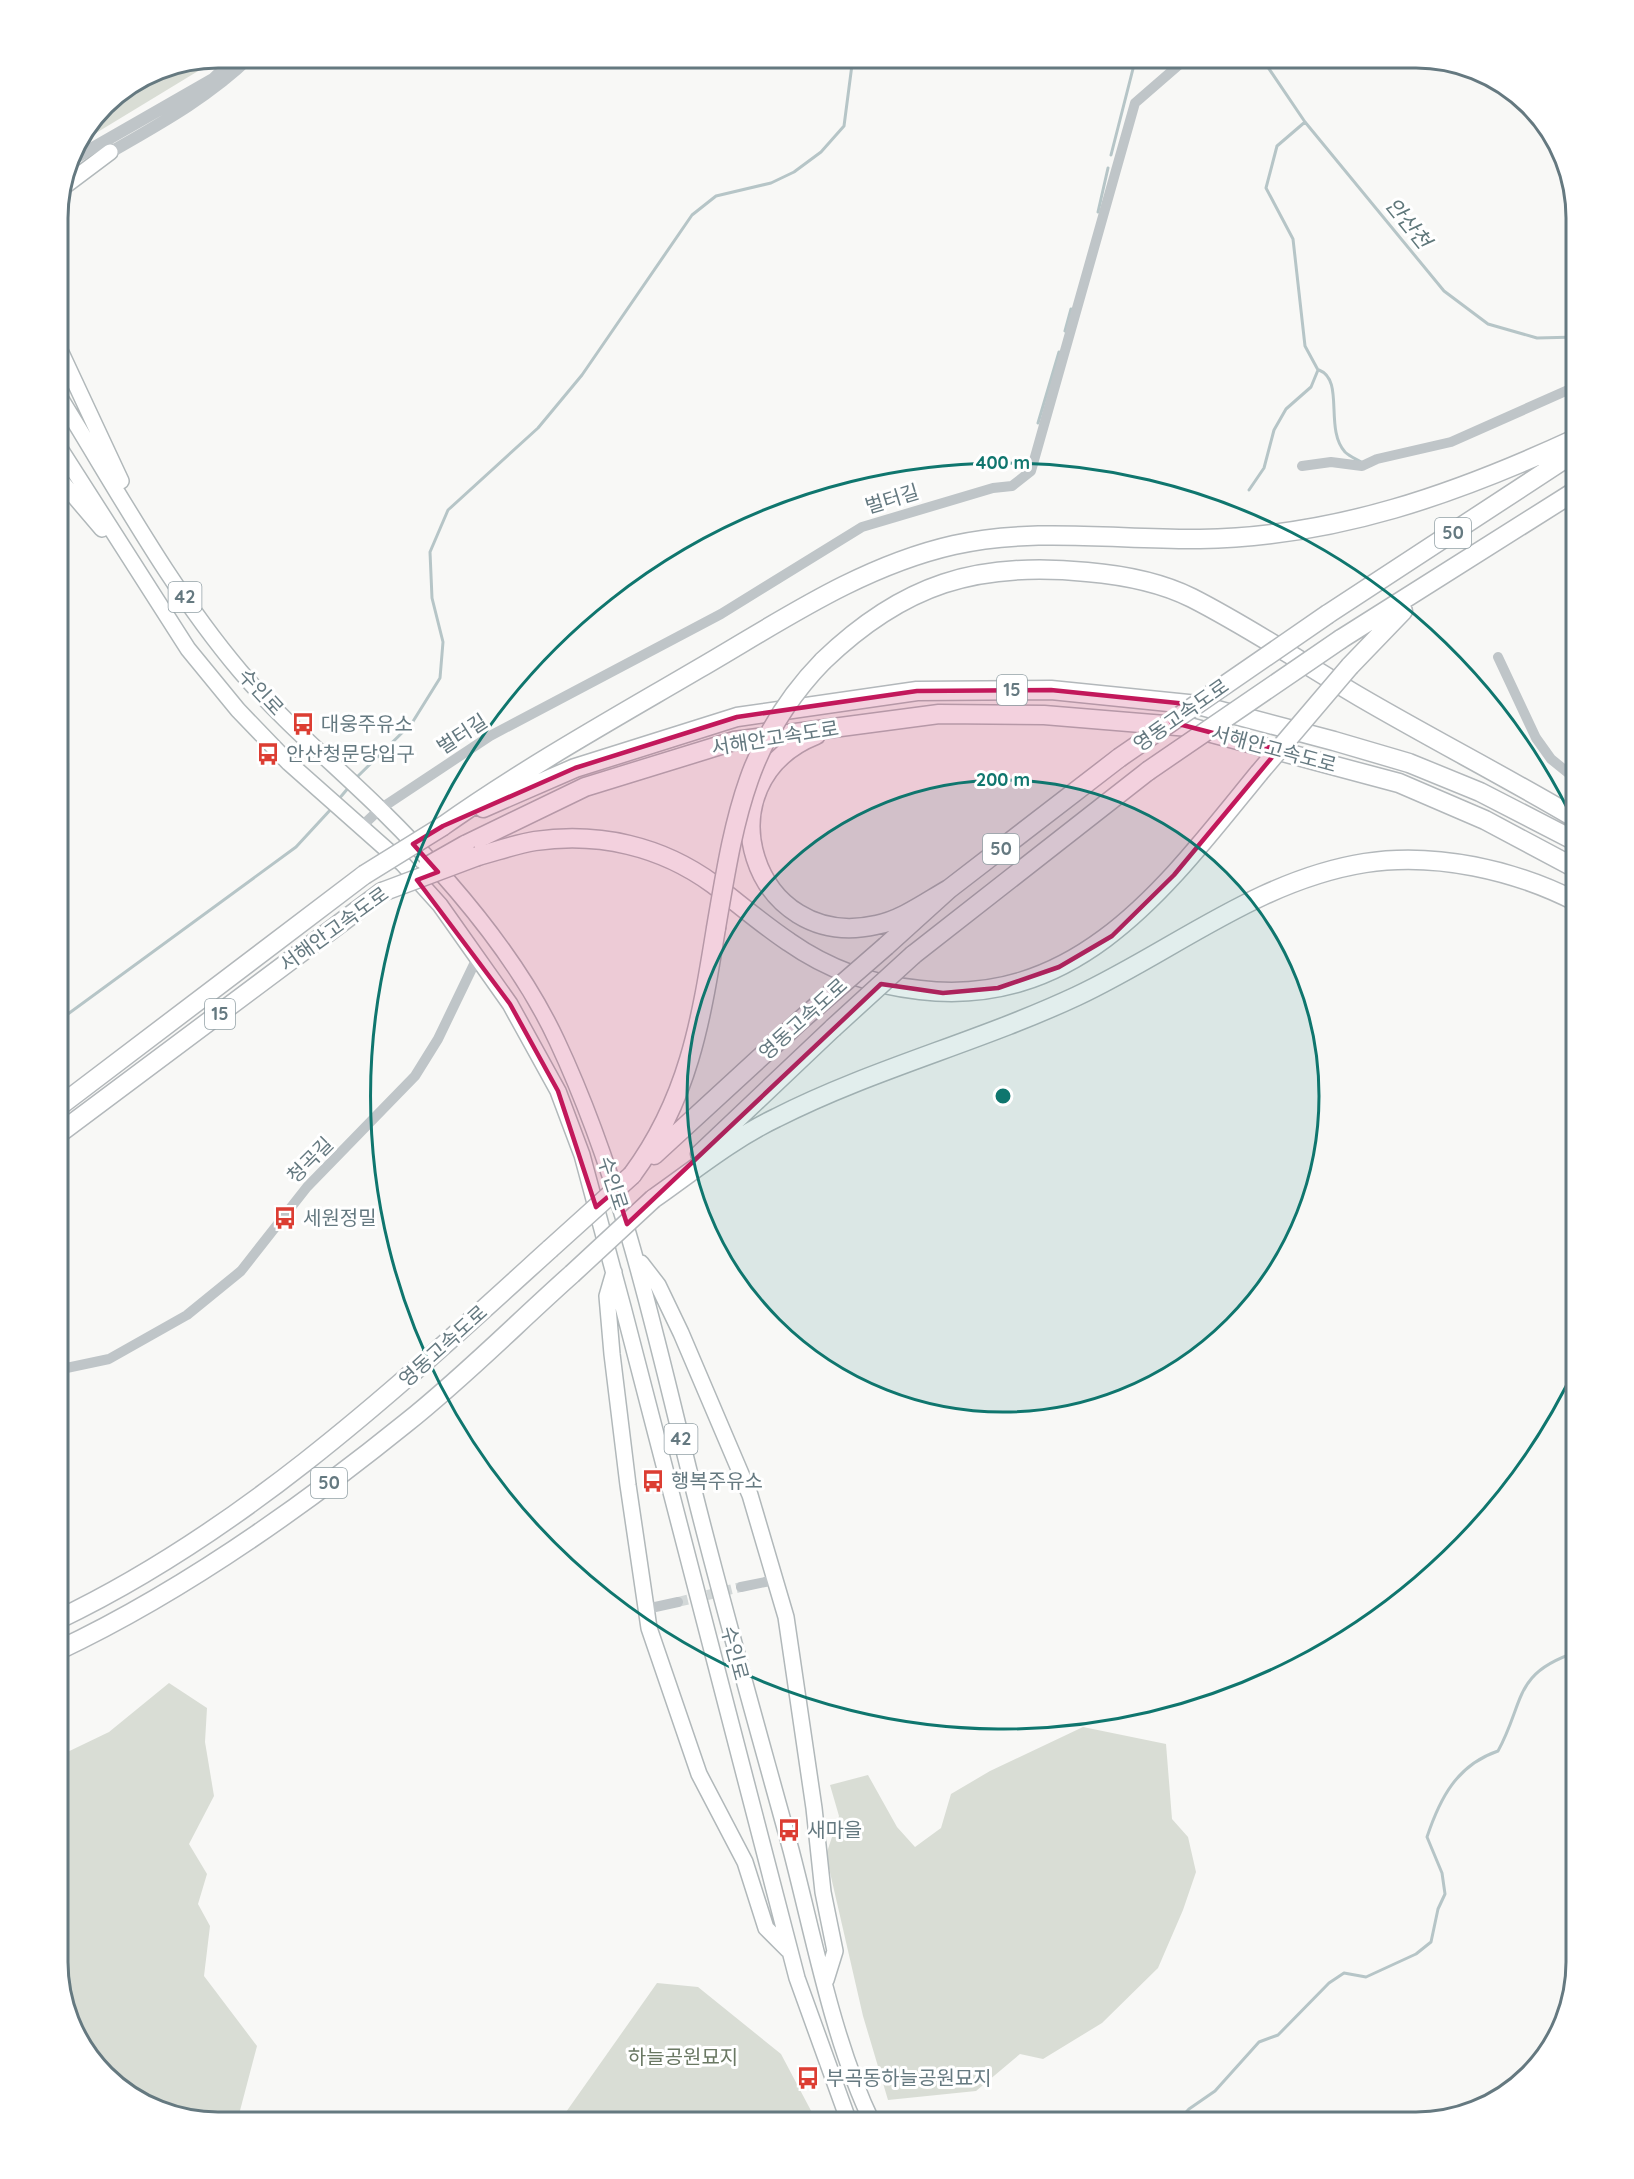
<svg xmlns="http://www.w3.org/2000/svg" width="1634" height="2179" viewBox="0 0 1634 2179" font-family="Quicksand,'Noto Sans KR',sans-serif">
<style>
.built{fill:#e6e8e7}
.green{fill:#d9ddd5}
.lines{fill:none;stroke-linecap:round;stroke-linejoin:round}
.stream{stroke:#b6c5c7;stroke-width:3}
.minor-tunnel{stroke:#d3d8d8;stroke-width:10;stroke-dasharray:10 5;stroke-linecap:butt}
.primary-casing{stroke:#b1b8ba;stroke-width:18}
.motorway-casing{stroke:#b3b8bb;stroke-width:21}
.minor{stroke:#bfc5c8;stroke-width:10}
.tertiary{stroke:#bfc5c8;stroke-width:12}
.primary{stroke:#fff;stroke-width:15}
.motorway{stroke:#fff;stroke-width:18}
.motorway-bridge-casing{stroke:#b3b8bb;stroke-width:21;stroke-linecap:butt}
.motorway-bridge{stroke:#fff;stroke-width:18}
.marked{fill:#c2185b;fill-opacity:0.2;stroke:#c2185b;stroke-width:4.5;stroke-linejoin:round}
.ring{fill:none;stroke:#0f766e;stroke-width:3}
.labels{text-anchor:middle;stroke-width:6;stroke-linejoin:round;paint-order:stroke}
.shield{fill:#fff;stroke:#93a1a6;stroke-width:1.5}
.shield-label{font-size:18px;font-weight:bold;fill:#657980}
.street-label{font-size:20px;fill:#657980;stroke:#fff}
.poi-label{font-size:20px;fill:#657980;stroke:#fff;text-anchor:start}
.park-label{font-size:20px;fill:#6a7863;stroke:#fff}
.water-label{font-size:21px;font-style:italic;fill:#5f777a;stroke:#fff}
.rim{fill:none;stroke:#657980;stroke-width:3}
.centre{fill:#0f766e;stroke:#fff;stroke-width:3}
.ring-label{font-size:18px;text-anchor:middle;font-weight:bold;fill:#0f766e;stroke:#fff;stroke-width:6;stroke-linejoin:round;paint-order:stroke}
</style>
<rect width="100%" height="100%" fill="#f8f8f6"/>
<path class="built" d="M57 554 66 566 57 602Z"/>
<path class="green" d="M605 57H679L669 68 616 67Z
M214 58 208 65 73 147 111 97 156 69Z
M169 1683 207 1708 205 1742 214 1796 189 1844 207 1874 198 1904 210 1926 204 1976 257 2046 237 2122H217L138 2101 84 2050 57 1962V1757L109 1732Z
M1083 1727 1166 1744 1172 1819 1188 1837 1196 1872 1183 1910 1158 1968 1102 2023 1043 2059 1020 2054 976 2091 888 2100 863 2016 826 1855 839 1816 830 1785 868 1775 897 1827 915 1847 941 1828 951 1794 990 1771Z
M657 1983 698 1987 781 2054 817 2122H559Z"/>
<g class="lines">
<path class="stream" d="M1261 57 1305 122 1444 291 1488 324 1537 338 1577 337
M1111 155 1136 57
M1098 212 1108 168
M1065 331 1071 309
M1319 370C1345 380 1324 429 1345 452 1349 456 1356 459 1361 462
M1038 423 1059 352
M1249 490 1264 468 1274 430 1286 409 1311 387 1318 370 1305 346 1293 239 1266 188 1277 146 1305 122
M355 779 412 723 440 678 443 642 432 598 430 552 448 510 538 428 582 375 692 215 716 196 771 183 794 172 821 152 844 126 853 57
M338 800 349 787
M57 1022 296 847 332 808
M1177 2122 1189 2109 1215 2091 1259 2042 1278 2035 1329 1983 1344 1973 1366 1977 1416 1954 1431 1942 1438 1909 1445 1894 1442 1873 1427 1837C1440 1798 1457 1765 1498 1751 1525 1702 1512 1673 1577 1652"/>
<path class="minor-tunnel" d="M678 1602 741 1587"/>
<g class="primary-casing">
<path id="primary" d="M62 188 110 152
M57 344 121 481
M57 393C115 486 169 587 240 671 282 721 333 763 380 809 446 874 518 957 557 1041 624 1184 656 1338 694 1491 724 1611 758 1730 791 1850 814 1938 833 2041 872 2122
M57 444 188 649 238 710 289 763 403 864 440 905 510 1004 558 1091 582 1155 623 1307 797 1978 849 2122
M57 476 102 529
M641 1263 658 1285 681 1333 750 1495 786 1617 814 1808 823 1892 835 1951 826 1980
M614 1272 607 1296 612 1354 628 1485 649 1628 699 1774 745 1862 766 1928 788 1950"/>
</g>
<g class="motorway-casing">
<path id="motorway" d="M1328 614 1577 451
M1341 639 1577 490
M823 661C903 584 977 561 1087 572 1122 575 1160 582 1192 598 1249 627 1304 664 1360 697 1432 739 1506 777 1577 819
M1350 666 1403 611
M816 735C698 782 753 953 876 925 902 920 926 902 949 889
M483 808 575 768 737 717 917 691 1051 690 1198 705 1334 741 1409 763 1480 792 1577 842
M443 826C525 768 613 719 700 668 781 621 861 566 954 545 1035 527 1118 540 1200 539 1335 537 1456 494 1577 438
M465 845 585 787 734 741 939 714 1044 715 1189 727 1399 783 1485 820 1577 869
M478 856C497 851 516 844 535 841 599 832 661 846 713 884 738 903 762 924 789 942 829 970 872 985 920 990 1080 1009 1169 883 1259 773
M886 946 949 889 1119 758
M913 955 1148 771
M57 1108 364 875
M57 1135 382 892
M700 1154 833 1028
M654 1155 801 1020
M632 1175C689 1098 701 1020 716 928
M653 1199C693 1171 732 1139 776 1118 872 1069 979 1042 1077 996 1173 951 1258 880 1365 863 1435 852 1515 870 1577 902
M57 1620C244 1531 398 1387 550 1249
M57 1651C178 1594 302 1507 406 1423 464 1377 517 1323 572 1274"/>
</g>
<path class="minor" d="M1302 466 1331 462 1362 466 1377 459 1451 442 1577 386
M1498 657 1536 738 1551 759 1577 780
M361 827 380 809 490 736 721 614 862 527 993 488 1012 486 1031 471 1135 103 1188 57
M57 1370 109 1359 187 1315 241 1271 307 1187 415 1076 438 1039 478 956
M57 1508 60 1500 57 1491
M741 1587 775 1580
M646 1609 678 1602"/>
<path class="tertiary" d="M102 157C154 127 207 99 250 57
M70 161 213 79 236 57"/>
<use href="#primary" class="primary"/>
<use href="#motorway" class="motorway"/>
<g class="motorway-bridge-casing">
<path id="motorway-bridge" d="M1119 758 1328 614
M1148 771 1341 639
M1259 773 1350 666
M428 866 465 845
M364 875 443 826
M382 892 478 856
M716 928C734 823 745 741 823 661
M801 1020 886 946
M833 1028 913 955
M550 1249 632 1175
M572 1274 653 1199"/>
</g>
<use href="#motorway-bridge" class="motorway-bridge"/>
</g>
<path class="marked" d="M1051 690 1197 705 1171 722 1278 750 1174 875 1112 936 1059 967 998 988 943 993 881 984 627 1224 616 1190 596 1207 558 1091 510 1004 417 880 438 872 413 844 443 826 575 768 737 717 917 691Z"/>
<circle cx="1003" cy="1096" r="316" fill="#0f766e" fill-opacity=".12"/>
<g class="ring">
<circle cx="1003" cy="1096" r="316"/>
<path d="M1577 1364A633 633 0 1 1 1577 828"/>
</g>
<defs>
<g id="bus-bare" transform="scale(1.8)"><path d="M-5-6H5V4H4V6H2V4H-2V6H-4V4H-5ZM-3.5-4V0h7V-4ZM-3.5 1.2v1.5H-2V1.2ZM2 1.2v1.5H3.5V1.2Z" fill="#dc3d32" stroke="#fff" stroke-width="2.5" paint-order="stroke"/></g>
</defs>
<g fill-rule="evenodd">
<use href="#bus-bare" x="303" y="724"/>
<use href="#bus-bare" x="268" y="754"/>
<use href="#bus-bare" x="285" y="1218"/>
<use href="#bus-bare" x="653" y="1481"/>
<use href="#bus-bare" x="789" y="1830"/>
<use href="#bus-bare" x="808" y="2078"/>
</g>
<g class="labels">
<g class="shield">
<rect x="1435" y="518" width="36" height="30" rx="4.5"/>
<rect x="168.5" y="582" width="33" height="30" rx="4.5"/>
<rect x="997" y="675" width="30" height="30" rx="4.5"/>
<rect x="983" y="834" width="36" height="30" rx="4.5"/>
<rect x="205" y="999" width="30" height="30" rx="4.5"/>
<rect x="664.5" y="1424" width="33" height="30" rx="4.5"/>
<rect x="311" y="1468" width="36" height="30" rx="4.5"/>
</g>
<g class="shield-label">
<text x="1453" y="539">50</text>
<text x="185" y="603">42</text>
<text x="1012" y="696">15</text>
<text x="1001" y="855">50</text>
<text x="220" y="1020">15</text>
<text x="681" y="1445">42</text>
<text x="329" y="1489">50</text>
</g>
<g class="street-label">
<text transform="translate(892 499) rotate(-17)" y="7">벌터길</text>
<text transform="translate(261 692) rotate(47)" y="7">수인로</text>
<text transform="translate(1181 715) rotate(-35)" y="7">영동고속도로</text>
<text transform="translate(462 734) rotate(-33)" y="7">벌터길</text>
<text transform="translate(775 738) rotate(-9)" y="7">서해안고속도로</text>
<text transform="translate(1274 749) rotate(15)" y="7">서해안고속도로</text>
<text transform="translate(334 929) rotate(-36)" y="7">서해안고속도로</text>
<text transform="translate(803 1019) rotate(-42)" y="7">영동고속도로</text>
<text transform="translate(310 1160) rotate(-45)" y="7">청곡길</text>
<text transform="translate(613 1183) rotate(72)" y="7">수인로</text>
<text transform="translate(443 1346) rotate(-42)" y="7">영동고속도로</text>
<text transform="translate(735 1653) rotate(75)" y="7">수인로</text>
</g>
<g class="poi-label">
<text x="321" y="731">대웅주유소</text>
<text x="286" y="761">안산청문당입구</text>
<text x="303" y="1225">세원정밀</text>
<text x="671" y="1488">행복주유소</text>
<text x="807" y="1837">새마을</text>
<text x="826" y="2085">부곡동하늘공원묘지</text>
</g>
<g class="park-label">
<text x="683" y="2064">하늘공원묘지</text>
</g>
<g class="water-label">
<text transform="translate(1408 223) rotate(51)" y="7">안산천</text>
</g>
</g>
<path d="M0 0H1634V2179H0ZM218 68H1416A150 150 0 0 1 1566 218V1962A150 150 0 0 1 1416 2112H218A150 150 0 0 1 68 1962V218A150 150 0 0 1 218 68Z" fill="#fff" fill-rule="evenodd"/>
<path class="rim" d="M218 68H1416A150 150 0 0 1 1566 218V1962A150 150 0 0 1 1416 2112H218A150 150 0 0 1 68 1962V218A150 150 0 0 1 218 68Z"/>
<circle cx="1003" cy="1096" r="9" class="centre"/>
<g class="ring-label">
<text x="1003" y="469">400 m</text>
<text x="1003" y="786">200 m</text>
</g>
</svg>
